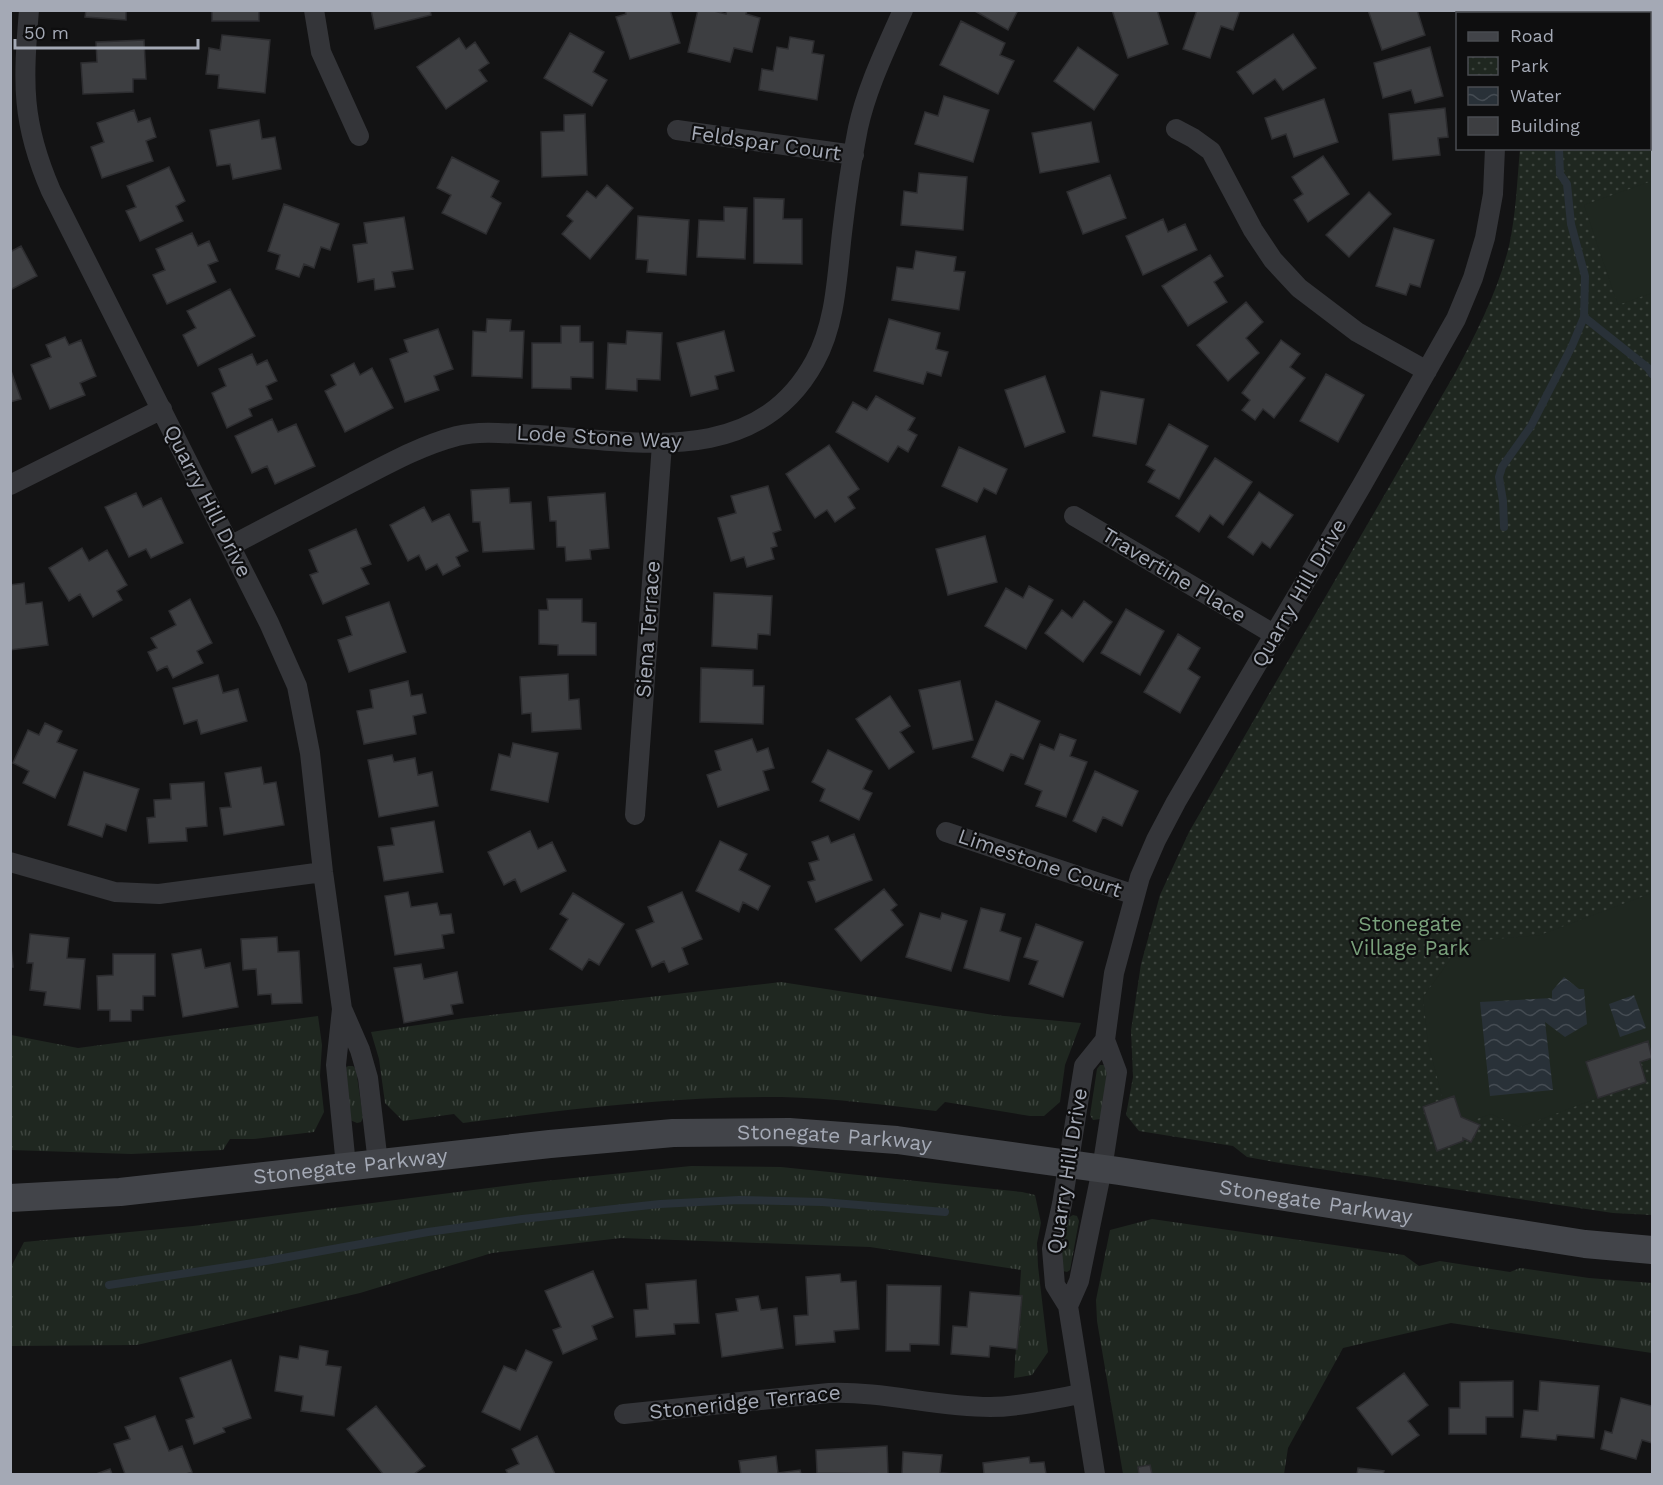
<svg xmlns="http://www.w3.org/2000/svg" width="1663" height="1485" viewBox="0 0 1663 1485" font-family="'Work Sans',sans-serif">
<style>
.grass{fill:url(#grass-tufts)}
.park{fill:url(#park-dots)}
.pitch{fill:#1f2720}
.water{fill:url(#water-waves)}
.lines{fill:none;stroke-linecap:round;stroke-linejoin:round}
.stream{stroke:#293138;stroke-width:8}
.building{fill:#3d3e41;stroke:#2d2d30;stroke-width:1.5}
.street{stroke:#343539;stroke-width:20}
.secondary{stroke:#424449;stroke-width:28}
.labels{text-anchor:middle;stroke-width:4.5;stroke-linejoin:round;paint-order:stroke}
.street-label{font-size:21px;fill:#a4a9b5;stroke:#0e0e0f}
.park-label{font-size:21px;fill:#7aa17c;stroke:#0e0e0f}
</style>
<defs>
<pattern id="grass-tufts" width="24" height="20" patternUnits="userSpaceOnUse" patternTransform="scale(1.5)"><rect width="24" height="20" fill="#1f2720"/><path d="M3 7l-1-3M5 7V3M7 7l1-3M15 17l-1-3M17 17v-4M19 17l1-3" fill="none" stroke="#3d443e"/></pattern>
<pattern id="park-dots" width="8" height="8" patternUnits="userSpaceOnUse" patternTransform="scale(1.5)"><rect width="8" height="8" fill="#1f2720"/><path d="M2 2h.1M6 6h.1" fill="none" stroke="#3d443e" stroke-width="1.8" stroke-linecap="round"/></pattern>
<pattern id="water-waves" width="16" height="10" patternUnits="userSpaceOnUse" patternTransform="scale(1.5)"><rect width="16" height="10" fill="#293138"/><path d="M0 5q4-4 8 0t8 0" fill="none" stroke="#454c53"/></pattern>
</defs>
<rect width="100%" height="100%" fill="#131314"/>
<path class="grass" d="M781 982 994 1015 1081 1023 1065 1065 1060 1102 1044 1116H1030L945 1102 936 1111C885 1105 833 1098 782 1097 674 1096 570 1109 463 1123L454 1114 403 1121 385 1103 379 1059 371 1032 465 1018Z
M318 1016 322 1045 320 1076 324 1112 314 1132 253 1139H230L223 1150 131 1154 11 1150V1035L78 1048Z
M1100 1065H1105L1108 1067 1101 1119 1093 1120 1090 1115 1097 1069Z
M348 1066H353L356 1069 363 1118 361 1122 357 1123 350 1120 344 1069Z
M691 1166 781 1167 1022 1192 1035 1195 1041 1223 1037 1243 1038 1266 1048 1352 1032 1375 1014 1378 1021 1270 870 1247 621 1238 492 1253 360 1293 137 1345 11 1346 12 1265 24 1242 193 1226 535 1182Z
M1073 1215 1077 1216 1079 1221 1070 1270 1067 1272 1063 1271 1060 1265 1068 1218Z
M1152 1219 1404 1255 1419 1266 1440 1261 1510 1272 1520 1268 1589 1278 1652 1283V1353L1451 1323 1343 1348 1288 1448 1284 1474H1123L1097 1321 1096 1300 1110 1230Z"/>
<path class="park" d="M1498 11H1652V1215L1613 1213 1280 1163 1247 1157 1233 1146 1139 1131 1126 1115 1133 1077 1131 1030 1141 964 1160 895 1189 832 1454 375C1476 334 1498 291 1509 246 1516 214 1517 181 1520 149L1650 148V14H1499Z"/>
<path class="pitch" d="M1652 181V293L1618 305 1584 205Z
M1652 893V1054L1648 1041 1586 1061 1598 1098 1520 1127 1491 1114 1471 1121 1461 1117 1454 1097 1443 1100 1428 1043 1423 997 1463 942 1540 935Z"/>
<path class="water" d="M1564 977 1579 989H1584L1587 1024 1565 1037 1545 1022 1553 1090 1490 1096 1480 1002 1552 998V991Z
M1634 995 1646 1028 1620 1037 1609 1004Z"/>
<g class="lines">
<path class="stream" d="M1600 14 1601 10
M1584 317 1648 368 1652 374
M1504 527 1503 501 1499 477 1502 467 1531 426 1572 346 1584 317 1585 276 1571 224 1567 184 1560 174 1559 148
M109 1285 266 1261 428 1232 522 1219 660 1204 739 1200 822 1202 945 1212"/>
</g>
<path class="building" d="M86 10H126V20L85 17Z
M212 10H259V21H212Z
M371 10H430L431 15 375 29Z
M625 10H670L680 43 630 59 616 17 626 14Z
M698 10H710L726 14 727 10H747L746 14 760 18 752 52 734 48 730 62 688 52Z
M973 10H1018L1008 30Z
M1112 10H1157L1168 44 1128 58Z
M1197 10H1240L1233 30 1221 26 1210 58 1183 49Z
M1368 10H1417L1425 35 1382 50Z
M961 21 1005 43 1000 55 1014 61 998 94 940 65Z
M570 33 604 52 593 72 607 80 592 106 544 78Z
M1293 34 1316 68 1283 90 1275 79 1253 94 1237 72Z
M222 35 270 40 265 93 218 88 219 75 206 74 209 48 220 50Z
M790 37 814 41 812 53 824 55 817 100 759 90 762 69 773 71 777 47 788 49Z
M459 38 466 49 475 42 489 63 479 70 487 81 446 109 417 67Z
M144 40 146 79H133V92L83 94 81 63 97 62 96 42Z
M1078 47 1118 75 1094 110 1054 81Z
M1430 47 1443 96 1415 103 1411 90 1383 98 1374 63Z
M944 96 989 110 973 162 915 144 925 112 938 116Z
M1324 99 1338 142 1294 157 1286 134 1272 139 1265 118Z
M1445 108 1448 137 1438 138 1440 155 1393 160 1389 114Z
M134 110 138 122 150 118 156 137 146 141 153 161 102 178 91 147 104 142 97 123Z
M585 114 587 175 542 177 541 132 564 131V115Z
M259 120 262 139 275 137 281 169 233 179 230 164 217 166 210 130Z
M1091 122 1099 162 1040 173 1032 133Z
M1323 156 1349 194 1308 222 1294 200 1303 194 1292 177Z
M452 157 499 181 491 197 501 203 486 234 442 213 451 195 437 188Z
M169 167 185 201 176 206 183 221 140 241 126 211 136 207 127 186Z
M919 173 967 177 963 230 901 225 904 191 917 193Z
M1110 175 1126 218 1083 234 1067 192Z
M607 185 633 208 590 259 562 234 573 221 567 216 587 191 596 198Z
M1369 192 1391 214 1349 257 1326 235Z
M754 198 784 199 783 219H802V264L754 263Z
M284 204 339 224 330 250 321 247 314 268 304 264 299 277 276 269 280 255 268 251Z
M724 207 747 208 745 259 697 257 699 220 724 221Z
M638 216 689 220 686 275 647 272 648 260 636 259Z
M404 217 413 269 392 272 395 287 375 290 374 279 358 282 353 245 367 243 364 223Z
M1163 219 1168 232 1185 224 1197 250 1143 275 1126 236Z
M1394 228 1434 240 1420 287 1410 284 1406 295 1376 286Z
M192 233 198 246 209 241 218 261 208 265 216 282 167 304 153 275 165 270 156 249Z
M21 246 37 276 10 290V252Z
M916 251 956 257 954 271 965 272 959 310 892 300 897 267 913 269Z
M1210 255 1223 276 1214 282 1227 302 1188 326 1162 286Z
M230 289 255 336 198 366 183 335 196 328 187 311Z
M1246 302 1263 322 1246 338 1259 353 1228 381 1197 345Z
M487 319 511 320 510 331H524L522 378 472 376 473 331 486 332Z
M889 319 940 333 936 349 948 352 941 376 927 372 923 384 874 371Z
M561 326H580V342H593V378L571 377V389L532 388V343H561Z
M438 329 453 369 434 376 439 390 405 402 390 359 408 352 404 340Z
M627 331 662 333 660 380 637 379V391L606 389 608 343 626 344Z
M724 331 734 371 715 376 718 389 691 396 677 343Z
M65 337 69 345 81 340 96 376 80 383 85 395 50 409 31 365 51 357 46 345Z
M1281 340 1300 354 1290 367 1305 378 1274 418 1263 409 1255 420 1242 410 1250 400 1242 393Z
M252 354 257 365 267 360 277 381 266 386 272 399 249 409 252 416 227 428 212 393 226 386 219 369Z
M354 363 360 375 372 368 393 408 345 432 325 391 336 385 331 375Z
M10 368 21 399 10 402Z
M1326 374 1364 395 1338 442 1300 421Z
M1045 376 1065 432 1025 447 1005 390Z
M1101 391 1144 399 1136 444 1093 436Z
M876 396 915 418 908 430 917 435 908 452 898 446 888 462 836 432 853 402 867 410Z
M272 419 278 432 296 424 315 466 275 484 267 466 252 473 235 436Z
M1169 424 1208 446 1179 499 1148 482 1155 470 1146 465Z
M829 445 859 489 848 497 855 508 835 522 827 510 815 518 786 474Z
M959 447 1007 469 996 494 984 488 977 502 942 486Z
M1215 458 1252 482 1223 525 1210 515 1199 532 1176 516Z
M768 486 781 530 773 533 777 546 771 548 774 559 747 567 744 557 731 561 718 518 736 513 731 496Z
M509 488 510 503 531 502 534 549 483 552 480 522H473L471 490Z
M1259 492 1293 515 1270 548 1262 542 1253 555 1228 537Z
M136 493 143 507 161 498 183 543 151 558 146 549 129 557 105 507Z
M605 493 609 548 590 550 591 559 566 561 565 547H557L556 521H550L548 497Z
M424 507 432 522 449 514 468 551 456 557 460 566 443 575 437 564 426 570 419 555 408 561 390 525Z
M356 529 371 564 361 568 369 584 323 604 310 575 318 572 309 550Z
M985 536 997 582 948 595 936 549Z
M82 548 89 561 107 550 127 585 117 591 122 600 93 617 80 594 69 601 49 568Z
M24 583 26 604 42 602 48 645 10 650V585Z
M1029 586 1053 600 1026 649 985 626 1006 588 1023 598Z
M714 593 772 596 770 635 758 634 757 649 712 646Z
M190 599 212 643 197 651 203 663 173 678 167 666 157 671 148 652 157 648 151 638 176 625 169 611Z
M547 599H582V622L596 623V655H558V645L539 644V610H548Z
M1084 601 1112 622 1083 662 1045 633 1062 610 1072 618Z
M389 602 406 652 349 672 338 640 352 635 346 617Z
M1126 609 1164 631 1140 675 1101 653Z
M1178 634 1200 648 1188 669 1200 677 1180 713 1144 692Z
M701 668 753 670V686H764L763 724 700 722Z
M568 674 569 700 579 699 581 729 532 732 531 713 522 714 520 677Z
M218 675 223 693 238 689 247 721 201 734 197 720 184 724 173 688Z
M408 681 411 696 422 694 426 713 413 716 416 734 364 744 357 711 373 708 370 690Z
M960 681 973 740 933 749 919 690Z
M890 696 910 726 900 732 914 752 889 769 856 719Z
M996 701 1040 721 1023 759 1011 754 1003 771 972 757Z
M45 723 62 731 57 742 77 750 55 798 23 783 29 771 13 763 28 730 39 735Z
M1060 734 1076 740 1070 756 1087 762 1066 817 1036 806 1042 791 1025 784 1040 744 1054 750Z
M752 739 757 752 768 748 774 768 763 771 769 790 718 807 707 775 721 770 715 751Z
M513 743 558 753 548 802 491 790 499 754 510 757Z
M828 750 872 771 863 789 872 793 859 820 820 801 825 789 812 782Z
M392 755 394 762 415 758 418 775 432 772 438 806 379 817 368 760Z
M261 767 264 784 276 782 284 825 224 835 220 808 231 807 225 773Z
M1095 771 1138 791 1122 826 1103 817 1096 832 1073 821Z
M84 772 139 789 126 831 106 824 102 837 68 825Z
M204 782 207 826 186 828 187 841 149 843 147 818 155 817 154 800 171 799 170 784Z
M434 821 443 872 384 881 378 847 394 845 391 828Z
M530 831 538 849 552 842 566 871 521 892 515 879 504 885 488 852Z
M854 834 872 880 816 902 808 882 815 880 809 863 819 860 812 842 828 836 831 843Z
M720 841 747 854 739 870 770 886 758 910 743 902 739 912 696 891Z
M884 889 897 905 891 910 903 925 861 961 835 929Z
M408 892 411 907 437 903 440 915 451 914 454 933 442 935 444 948 395 955 385 896Z
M682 892 702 939 682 948 688 964 669 972 664 961 652 967 636 930 654 922 648 907Z
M573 893 624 924 599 965 589 959 582 970 550 949 568 919 560 914Z
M981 908 1005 914 1000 931 1021 938 1009 981 964 968Z
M920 913 940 919 942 913 967 921 951 971 906 957Z
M1036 924 1083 942 1063 997 1029 984 1038 961 1024 957Z
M30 934 69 938 67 958 85 959 80 1009 44 1005 46 992 30 990 33 963H27Z
M10 937 13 967H10Z
M277 937 278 952 299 951 302 1003 272 1004 271 994 258 995 256 969 243 970 241 939Z
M201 949 205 968 230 963 238 1007 183 1017 172 954Z
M113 954H155V996H143V1010H131V1021H110V1010H98L97 976 113 975Z
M421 964 424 979 457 972 463 1003 451 1005 453 1014 404 1023 394 968Z
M1648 1041 1652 1058 1640 1062 1646 1082 1598 1098 1586 1062Z
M1454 1096 1461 1117 1480 1125 1471 1142 1463 1138V1141L1437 1151 1423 1107Z
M593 1271 613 1317 592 1326 597 1339 563 1354 553 1330 561 1327 545 1291Z
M840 1274 841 1282 856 1281 859 1329 834 1331 835 1342 796 1345 794 1316 808 1315 806 1277Z
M696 1280 699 1323 674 1324 675 1334 636 1337 634 1310 648 1309 646 1284Z
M887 1285 941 1286 939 1345 910 1344V1351H886Z
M970 1292 1022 1296 1017 1349 990 1346 989 1357 951 1354 953 1326 967 1327Z
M758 1296 761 1310 777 1308 783 1348 722 1357 716 1314 738 1311 736 1299Z
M300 1346 328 1351 326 1365 341 1367 334 1416 301 1411 303 1396 275 1391 280 1356 298 1359Z
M526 1350 552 1362 520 1430 482 1412 504 1366 516 1371Z
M231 1360 251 1418 223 1428 225 1432 194 1444 186 1420 194 1417 180 1378Z
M1404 1373 1428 1405 1408 1421 1419 1435 1392 1455 1357 1408Z
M1513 1381V1417H1486V1434H1449V1408H1460V1382Z
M1540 1381 1599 1386 1594 1438 1557 1435 1556 1440 1521 1437 1524 1410 1538 1411Z
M1621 1398 1652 1406V1443L1642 1440 1636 1459 1601 1449 1605 1431 1612 1433Z
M376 1406 425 1466 414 1474H383L347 1429Z
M155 1416 169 1451 182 1446 192 1472 186 1474H125L114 1444 130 1439 125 1427Z
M537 1436 555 1474H508L506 1470 519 1464 512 1449Z
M887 1446 888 1474 817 1473 816 1450Z
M903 1452 942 1455 940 1473 954 1474H902Z
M776 1456 778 1473 800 1470 801 1474H741L739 1461Z
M1029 1457 1030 1463 1044 1462 1046 1474H984L983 1463Z
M1150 1465 1152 1474H1139L1138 1467Z
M1358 1468 1384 1471 1383 1474H1357Z
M110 1469 112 1474H96Z"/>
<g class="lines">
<path class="street" d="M29 10C23 83 21 122 51 191L269 623 297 686 310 753 323 872 342 1009 336 1065 346 1166
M314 10 321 52 359 136
M1471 10 1472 14
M1176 129 1193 138 1211 151 1253 230 1273 260 1299 288 1357 332 1427 371
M677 130 854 155
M10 485 162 409
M1074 516 1275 635
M230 546C270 525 311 504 351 483 386 465 419 446 457 436 483 430 511 434 538 435 638 442 757 468 815 361 836 323 837 275 842 233 846 198 851 163 858 128 867 87 886 49 903 10
M635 815 662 444
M946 832 1135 895
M10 862 115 892 159 894 323 872
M343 1011 360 1050 368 1078 378 1163
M1068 1306 1079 1281 1102 1169 1117 1072 1105 1040 1114 973 1140 877 1156 840 1176 802 1362 485 1456 319 1473 278 1485 238 1493 194 1495 148
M624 1414 829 1393C883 1391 936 1407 990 1407 1020 1407 1052 1399 1081 1394
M1095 1474 1068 1306 1055 1285 1052 1249 1062 1204 1084 1066 1105 1040"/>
<path class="secondary" id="s1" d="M10 1198 120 1192 550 1144 673 1133 789 1132 897 1140 1119 1171 1585 1244 1652 1250"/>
</g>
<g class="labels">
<g class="street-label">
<text transform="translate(766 143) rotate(8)" y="7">Feldspar Court</text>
<text transform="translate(599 437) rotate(3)" y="7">Lode Stone Way</text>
<text transform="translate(208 501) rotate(63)" y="7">Quarry Hill Drive</text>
<text transform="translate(1174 575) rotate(31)" y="7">Travertine Place</text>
<text transform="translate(1299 593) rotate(-60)" y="7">Quarry Hill Drive</text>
<text transform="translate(648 629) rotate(-86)" y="7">Siena Terrace</text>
<text transform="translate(1040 863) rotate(19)" y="7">Limestone Court</text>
<text dy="7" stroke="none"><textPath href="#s1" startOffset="828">Stonegate Parkway</textPath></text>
<text dy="7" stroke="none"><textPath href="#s1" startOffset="342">Stonegate Parkway</textPath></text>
<text transform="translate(1067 1171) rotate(-81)" y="7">Quarry Hill Drive</text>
<text dy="7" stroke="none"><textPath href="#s1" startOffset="1314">Stonegate Parkway</textPath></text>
<text transform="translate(745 1402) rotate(-6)" y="7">Stoneridge Terrace</text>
</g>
<g class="park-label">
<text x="1410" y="931">Stonegate<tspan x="1410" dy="24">Village Park</tspan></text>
</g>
</g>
<rect width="1663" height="1485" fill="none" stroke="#a4a9b5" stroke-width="24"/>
<rect x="1456" y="12" width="195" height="138" fill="#0e0e0f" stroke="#4a4c51" stroke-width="1.5"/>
<rect x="1468" y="32" width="30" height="9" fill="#424449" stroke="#4a4c51" stroke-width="1.5"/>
<text x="1510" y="42" font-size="18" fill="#a4a9b5">Road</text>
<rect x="1468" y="57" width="30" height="18" fill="url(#park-dots)" stroke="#4a4c51" stroke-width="1.5"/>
<text x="1510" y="72" font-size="18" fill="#a4a9b5">Park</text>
<rect x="1468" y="87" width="30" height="18" fill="url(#water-waves)" stroke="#4a4c51" stroke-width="1.5"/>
<text x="1510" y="102" font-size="18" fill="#a4a9b5">Water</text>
<rect x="1468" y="117" width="30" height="18" fill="#3d3e41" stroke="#4a4c51" stroke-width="1.5"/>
<text x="1510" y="132" font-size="18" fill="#a4a9b5">Building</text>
<path d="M15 39v9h183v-9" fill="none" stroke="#a4a9b5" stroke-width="3"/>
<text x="24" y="39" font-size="18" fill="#a4a9b5" stroke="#0e0e0f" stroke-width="4.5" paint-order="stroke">50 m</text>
</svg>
